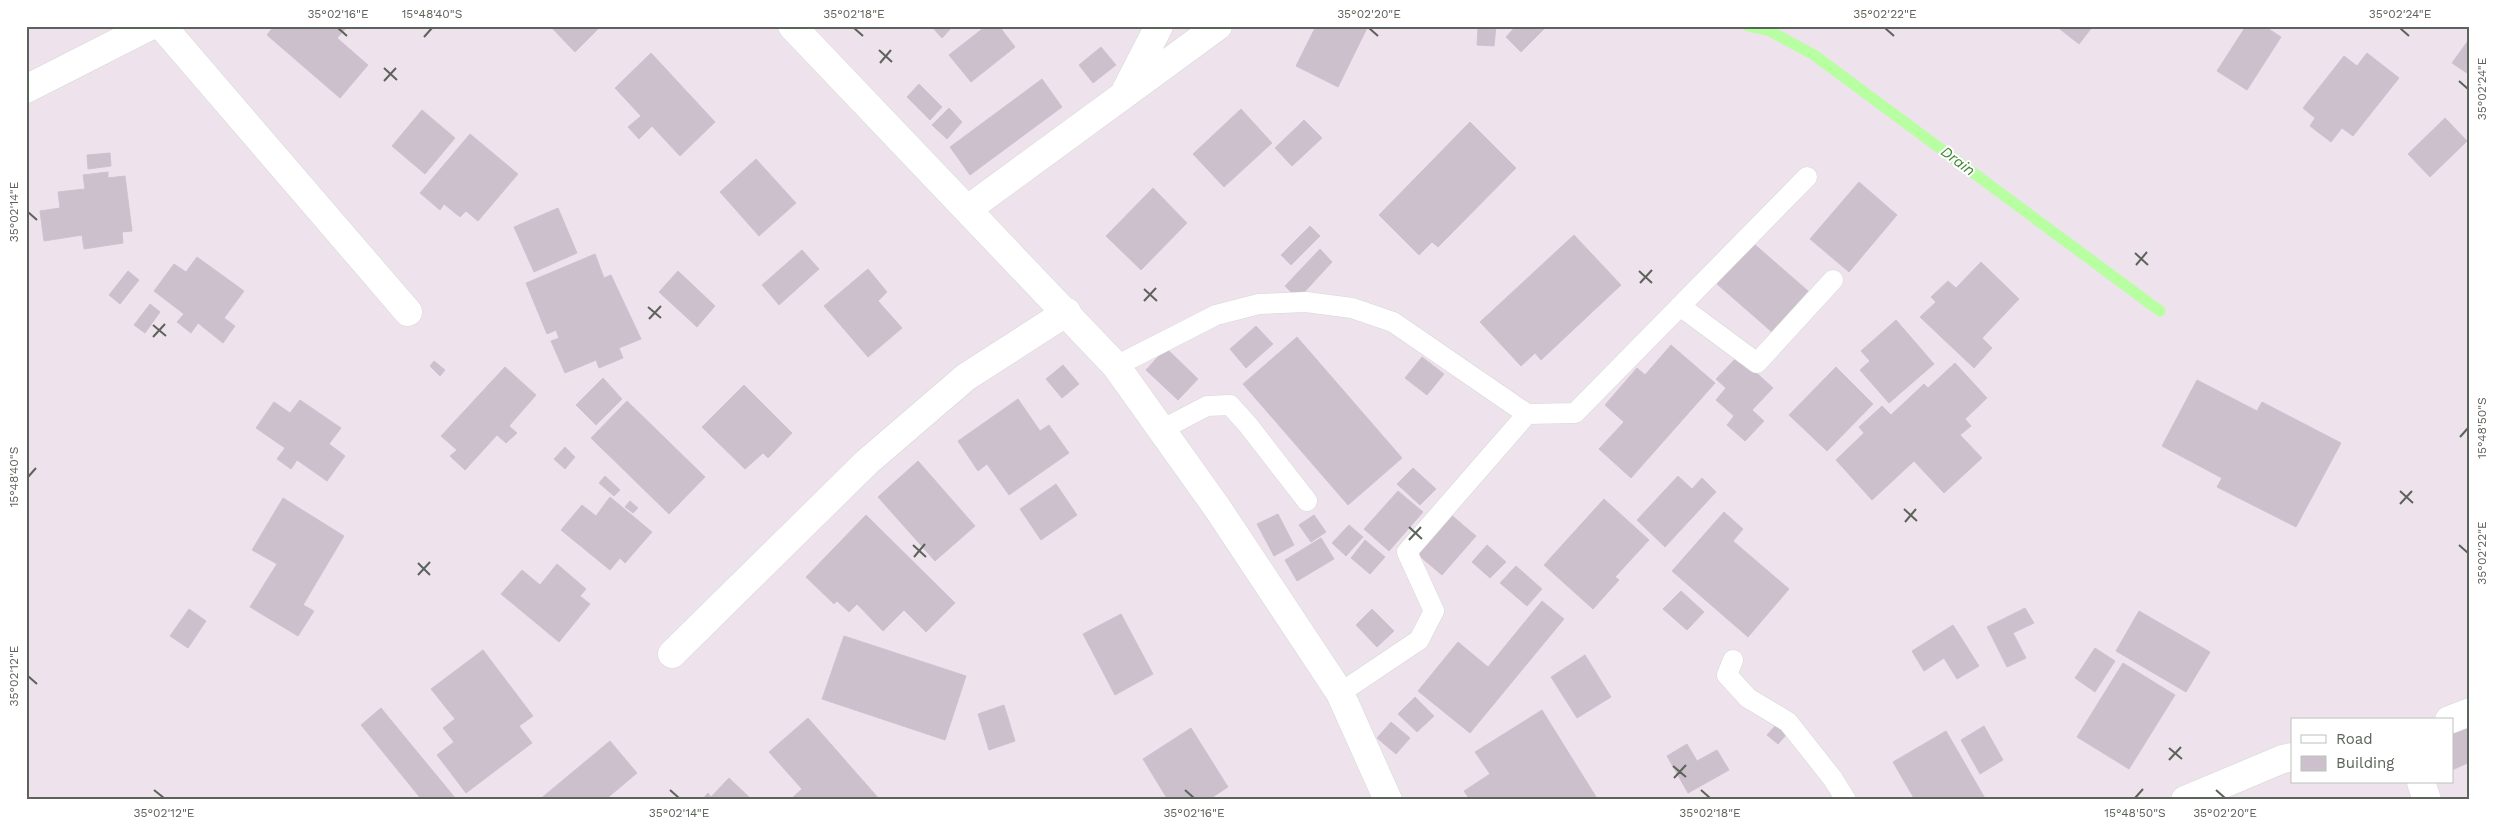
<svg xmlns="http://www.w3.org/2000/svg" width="2496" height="826" viewBox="0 0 2496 826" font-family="'Work Sans',sans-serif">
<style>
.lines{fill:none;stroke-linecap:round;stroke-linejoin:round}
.stream{stroke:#b7ffa1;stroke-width:11}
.building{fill:#cbc0cb;stroke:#d2c0d2}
.lane-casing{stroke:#d3dad3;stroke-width:21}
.street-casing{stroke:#d3dad3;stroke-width:29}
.lane{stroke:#fff;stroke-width:20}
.street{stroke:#fff;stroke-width:28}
.ticks{fill:none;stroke:#5c635a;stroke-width:2}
.labels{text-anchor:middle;stroke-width:4;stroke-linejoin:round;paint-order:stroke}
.water-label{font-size:15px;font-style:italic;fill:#3e8530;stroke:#fff}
.neatline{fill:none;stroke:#5c635a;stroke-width:2}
.ticks-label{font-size:12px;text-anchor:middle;fill:#5c635a}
</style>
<rect width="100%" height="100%" fill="#eee2ec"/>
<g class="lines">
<path class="stream" d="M1748 26 1768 30 1814 55 2160 311"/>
</g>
<path class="building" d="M274 26H348L337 38 368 65 340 98 267 35Z
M550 26H601L575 52Z
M931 26H953L942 38Z
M986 26H999L1015 47 971 82 949 55Z
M1316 26H1368L1338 87 1296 66Z
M1478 26H1496L1494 46 1477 45Z
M1516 26H1545L1546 27 1521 52 1506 37Z
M2056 26H2093L2079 44Z
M2246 26H2264L2281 37 2247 90 2217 71Z
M2470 38V75L2452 63Z
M1101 47 1116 65 1093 83 1079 65Z
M651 53 715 122 680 156 652 126 639 139 628 127 641 116 615 88Z
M2367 53 2399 78 2353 136 2342 128 2331 142 2310 126 2315 118 2303 108 2344 56 2357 66Z
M1042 79 1062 107 970 175 950 147Z
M919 84 942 107 930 120 907 97Z
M949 108 962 122 947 139 932 125Z
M1241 109 1272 143 1224 187 1193 154Z
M422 110 455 138 425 174 392 146Z
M2445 118 2467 141 2430 177 2408 154Z
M1304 120 1322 138 1292 166 1275 148Z
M1470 122 1516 168 1438 247 1432 242 1419 255 1379 215Z
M470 134 518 174 478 221 466 211 460 217 444 204 440 210 420 193Z
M110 153 111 166 88 169 87 155Z
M756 159 796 203 759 236 720 192Z
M108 172V178L125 176 132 231 122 232 123 243 84 249 82 235 44 241 40 211 60 208 58 192 85 189 83 175Z
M1859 182 1897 215 1849 272 1810 239Z
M1153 188 1187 223 1141 270 1106 236Z
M558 208 577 253 534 272 514 227Z
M1310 226 1320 236 1291 265 1281 255Z
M1574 235 1621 285 1541 360 1535 353 1521 366 1480 322Z
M1753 243 1808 291 1772 332 1717 284Z
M1320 249 1332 262 1298 299 1285 286Z
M802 250 819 269 779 305 762 285Z
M595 254 604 278 611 275 641 339 619 348 623 358 599 368 596 360 565 373 551 341 559 338 556 330 547 334 526 283Z
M197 257 244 291 224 318 235 326 223 343 198 323 191 333 177 322 184 314 154 291 174 264 186 272Z
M1981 262 2019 299 1982 338 1992 348 1974 368 1920 317 1936 302 1931 297 1948 281 1956 288Z
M868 269 887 292 878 301 902 328 868 357 824 306Z
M128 271 139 280 120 304 109 295Z
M678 271 715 306 697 327 659 292Z
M150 304 160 312 145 333 134 325Z
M1896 320 1934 364 1889 403 1860 370 1870 361 1861 351Z
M1256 326 1273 344 1246 368 1230 349Z
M1297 337 1402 458 1348 505 1243 384Z
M1671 345 1715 383 1631 478 1599 449 1624 422 1605 405 1637 368 1645 375Z
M1166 348 1198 379 1178 400 1146 370Z
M1738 356 1773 388 1752 410 1764 421 1745 441 1727 425 1734 416 1716 400 1726 388 1716 379Z
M1422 357 1444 374 1427 395 1405 378Z
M434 361 445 370 440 376 430 366Z
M1955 363 1987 398 1965 419 1971 426 1960 435 1982 458 1944 493 1914 461 1872 500 1836 460 1864 433 1859 427 1882 406 1891 415 1924 384 1928 388Z
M1063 365 1079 384 1062 398 1046 379Z
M505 367 536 395 509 426 517 433 506 443 497 435 465 470 450 456 457 450 441 436Z
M1836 367 1873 404 1827 451 1789 415Z
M603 378 622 399 596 425 576 405Z
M2197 380 2257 411 2262 402 2341 443 2296 527 2217 487 2222 478 2162 446Z
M744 385 792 433 768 458 763 453 745 469 702 427Z
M1018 399 1040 431 1049 425 1069 453 1009 495 987 464 978 471 958 441Z
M300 400 341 428 329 444 345 456 327 481 297 460 291 469 277 459 285 448 256 428 274 402 290 413Z
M627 401 705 477 669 514 591 438Z
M565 447 575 457 565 469 554 459Z
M918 461 975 526 935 561 878 497Z
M1413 468 1436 489 1420 505 1397 484Z
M605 476 620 490 614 496 599 483Z
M1678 476 1692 489 1702 478 1716 492 1665 547 1637 520Z
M1056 484 1077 515 1041 540 1020 509Z
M1398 491 1423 512 1389 551 1364 529Z
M610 497 652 532 625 563 620 558 610 570 561 530 582 505 596 516Z
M283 498 344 536 303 605 314 611 298 636 250 607 277 564 252 550Z
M1604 499 1649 540 1615 577 1619 580 1593 609 1544 565Z
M630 501 638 508 633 513 625 507Z
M1724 512 1743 529 1733 541 1789 589 1748 637 1672 571Z
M1278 514 1294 545 1274 556 1257 524Z
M1450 514 1476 536 1442 575 1416 553Z
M866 515 955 603 926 632 904 610 883 631 857 604 849 612 837 601 834 604 806 577Z
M1314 515 1326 532 1311 542 1299 525Z
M1349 525 1363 537 1346 556 1332 543Z
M1321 538 1334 559 1297 581 1285 560Z
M1365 540 1385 557 1370 574 1351 558Z
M1487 545 1506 562 1490 578 1472 562Z
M557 564 586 589 580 596 590 604 559 642 501 594 522 570 540 585Z
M1516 566 1542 589 1527 606 1500 583Z
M1681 591 1704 612 1687 630 1663 609Z
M1542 601 1564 619 1470 733 1418 691 1458 642 1488 667Z
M2025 608 2034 623 2013 633 2026 658 2007 667 1987 627Z
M189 609 206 621 188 648 170 636Z
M1372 609 1394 631 1377 647 1356 625Z
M2139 611 2210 652 2186 692 2116 651Z
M1121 614 1153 674 1115 695 1083 634Z
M1953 625 1979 666 1957 679 1944 658 1924 671 1912 651Z
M844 636 966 676 945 740 822 699Z
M2095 648 2115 661 2095 692 2075 678Z
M483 650 533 716 519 726 532 743 466 793 437 755 454 742 443 728 455 719 431 689Z
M1585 655 1611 697 1577 718 1551 677Z
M2123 663 2175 695 2129 769 2077 737Z
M1415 697 1434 716 1417 732 1398 714Z
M1004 705 1015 741 989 750 978 714Z
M381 708 456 799 455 800H422L361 725Z
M1542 710 1598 800H1470L1464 791 1490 774 1475 752Z
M808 718 880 800H790L802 789 769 752Z
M1391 722 1410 738 1396 754 1377 738Z
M1776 725 1787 734 1778 744 1767 735Z
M2470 725V762L2452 770V733Z
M1984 726 2003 760 1980 774 1961 740Z
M1191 728 1228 787 1208 800H1168L1143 759Z
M1946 731 1986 800H1915L1893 762Z
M610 741 637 773 605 800H539Z
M1687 744 1697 761 1717 750 1729 770 1688 793 1667 756Z
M729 778 752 800H702L708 793 711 797Z"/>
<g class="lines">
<g class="lane-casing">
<path id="lane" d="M1680 306 1757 363 1833 280
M1116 366 1216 315 1259 304 1306 302 1352 308 1393 322 1527 414 1407 552 1434 611 1419 640 1340 693
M1527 414 1575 413 1807 177
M1163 429 1207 406 1230 405 1248 425 1307 501
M1733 660 1727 675 1748 698 1788 722 1833 779 1846 800"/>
</g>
<g class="street-casing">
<path id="street" d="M162 26 408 312
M792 26 1116 366 1218 509 1340 693 1388 800
M26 89 150 26
M1126 90 1159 26
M968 209 1218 26
M672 654 867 462 966 377 1067 312
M2449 720 2470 712
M2421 782 2427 800
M2185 800 2283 759 2292 757"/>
</g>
<use href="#lane" class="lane"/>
<use href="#street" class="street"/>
</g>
<path class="ticks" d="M338 28 347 36M854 28 863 36M1369 28 1378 36M1885 28 1894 36M2400 28 2409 36M424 37 432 28M879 50 892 62M880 63 891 50M384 68 397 80M384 81 396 68M2459 81 2468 89M28 212 37 220M2135 253 2148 265M2136 265 2147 252M1639 271 1652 283M1640 283 1652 270M1144 289 1157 301M1144 301 1156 288M648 307 661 318M649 319 661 306M153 325 166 336M153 337 165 324M2460 437 2468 428M28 477 36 468M2400 491 2413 503M2400 504 2412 491M1904 509 1917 521M1905 522 1916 509M1409 527 1422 539M1409 540 1421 527M913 545 926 557M2459 545 2468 553M914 557 925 544M418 563 430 575M418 575 430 562M28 676 37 684M2169 748 2182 759M2169 760 2181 747M1673 766 1686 777M1674 778 1686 765M154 790 164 798M670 790 679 798M1185 790 1194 798M1701 790 1710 798M2216 790 2225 798M2135 798 2143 789"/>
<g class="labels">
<g class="water-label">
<text transform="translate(1958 161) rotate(37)" y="5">Drain</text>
</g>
</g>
<rect width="2496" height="826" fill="none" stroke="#ffffff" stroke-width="55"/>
<rect x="2291" y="718" width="162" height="65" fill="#ffffff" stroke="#bec1bd"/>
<rect x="2301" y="735" width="25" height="8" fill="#ffffff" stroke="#bec1bd"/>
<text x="2336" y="744" font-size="15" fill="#5c635a">Road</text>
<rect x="2301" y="756" width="25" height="15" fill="#cbc0cb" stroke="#bec1bd"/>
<text x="2336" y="768" font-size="15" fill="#5c635a">Building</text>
<rect x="28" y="28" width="2440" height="770" class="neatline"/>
<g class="ticks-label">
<text x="338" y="18">35°02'16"E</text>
<text x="432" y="18">15°48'40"S</text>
<text x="854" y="18">35°02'18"E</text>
<text x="1369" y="18">35°02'20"E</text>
<text x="1885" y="18">35°02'22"E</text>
<text x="2400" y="18">35°02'24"E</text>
<text transform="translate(2482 89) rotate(-90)" y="4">35°02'24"E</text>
<text transform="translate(14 212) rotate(-90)" y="4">35°02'14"E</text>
<text transform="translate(2482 428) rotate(-90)" y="4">15°48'50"S</text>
<text transform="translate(14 477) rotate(-90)" y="4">15°48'40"S</text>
<text transform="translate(2482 553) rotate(-90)" y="4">35°02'22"E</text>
<text transform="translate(14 676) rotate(-90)" y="4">35°02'12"E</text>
<text x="164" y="817">35°02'12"E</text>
<text x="679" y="817">35°02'14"E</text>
<text x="1194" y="817">35°02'16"E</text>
<text x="1710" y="817">35°02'18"E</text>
<text x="2135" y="817">15°48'50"S</text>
<text x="2225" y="817">35°02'20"E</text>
</g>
</svg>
